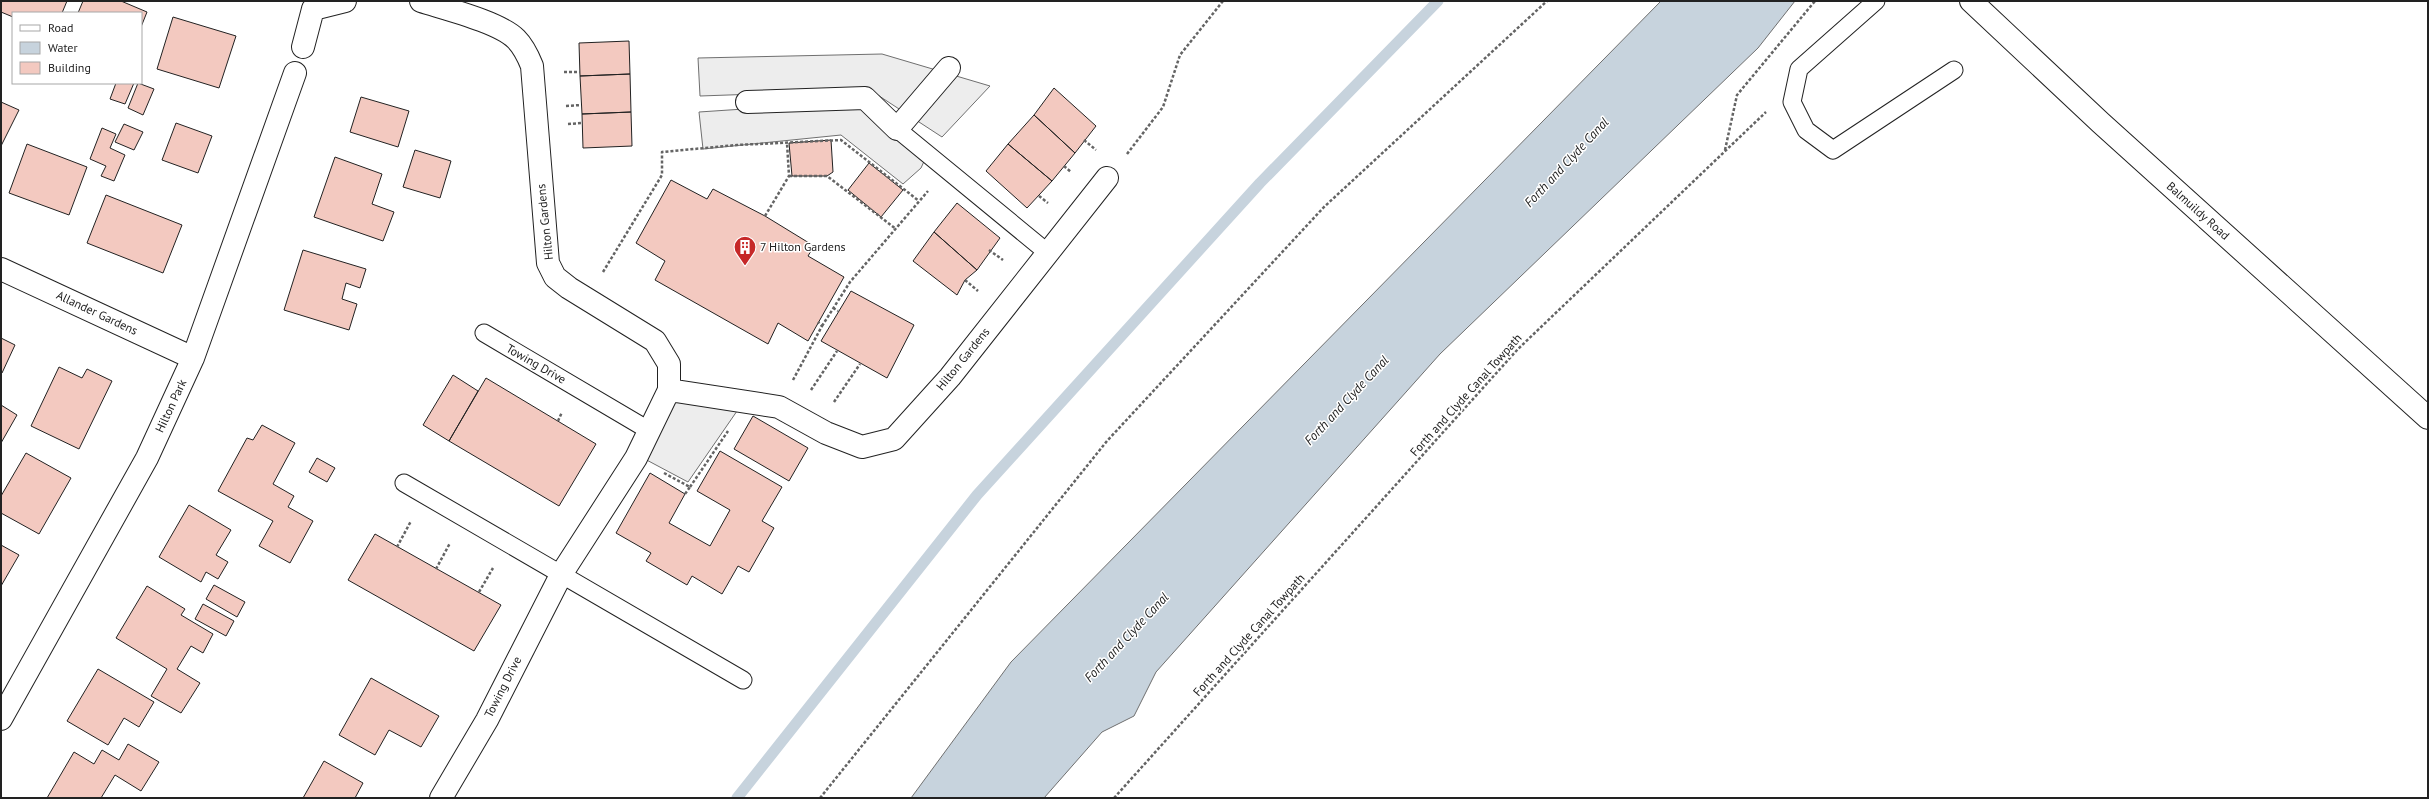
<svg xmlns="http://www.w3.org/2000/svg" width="2429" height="799" viewBox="0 0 2429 799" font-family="'PT Sans',sans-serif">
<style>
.parking{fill:#ededed;stroke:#6f6f6f}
.water{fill:#c7d3dd;stroke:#6f6f6f}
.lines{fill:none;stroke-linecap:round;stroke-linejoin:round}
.stream{stroke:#c7d3dd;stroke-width:11}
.building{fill:#f3c9c0;stroke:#222}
.service-casing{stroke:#222;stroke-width:19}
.minor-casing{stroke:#222;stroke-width:24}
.tertiary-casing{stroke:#222;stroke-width:24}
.path{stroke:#646464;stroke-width:2.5;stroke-dasharray:3 2;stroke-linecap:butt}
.service{stroke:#fff;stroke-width:17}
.minor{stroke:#fff;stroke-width:22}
.tertiary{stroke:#fff;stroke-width:22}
.labels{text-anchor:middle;stroke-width:3;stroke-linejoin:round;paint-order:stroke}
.street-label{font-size:12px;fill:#222;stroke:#fff}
.poi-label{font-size:12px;fill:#222;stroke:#fff;text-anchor:start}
.water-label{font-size:13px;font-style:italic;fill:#222;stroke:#fff}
</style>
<rect width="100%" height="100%" fill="#fff"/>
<path class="parking" d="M882 54 990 86 942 137 870 90 700 96 698 58Z
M864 101 926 157 921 168 903 184 841 135 703 149 699 112Z
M672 395 746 398 688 482 641 457Z"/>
<path class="water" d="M1661 1H1795L1758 48 1440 354 1156 672 1134 716 1102 732 1044 798H911L1011 662Z"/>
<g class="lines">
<path class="stream" d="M737 798 977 495 1260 183 1438 1"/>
</g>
<path class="building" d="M1 1H67L62 13H13V17L1 12Z
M83 1H121L147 12 141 27V13H78Z
M173 17 236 36 219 88 157 69Z
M629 41 630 74 580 76 579 43Z
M630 74 631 112 582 114 580 76Z
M116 83H134L125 104 110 99Z
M138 83 154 89 143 115 128 108Z
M1054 88 1096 126 1075 153 1034 115Z
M361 97 409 111 398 147 350 132Z
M1 102 19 110 1 146Z
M631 112 632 146 583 148 582 114Z
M1034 115 1075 153 1052 181 1008 144Z
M176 123 212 136 198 173 162 160Z
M124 124 143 132 134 150 115 142Z
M102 128 116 134 110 148 125 155 114 181 101 176 106 166 90 159Z
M831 140 833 172 827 176H792L789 143Z
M27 144 87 167 69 215 9 193Z
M1008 144 1052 181 1027 208 986 171Z
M415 150 451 161 440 198 403 187Z
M335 157 382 174 372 204 394 212 383 241 314 217Z
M869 163 903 190 881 217 848 190Z
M671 180 707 199 713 189 765 216 814 246 808 256 844 277 808 341 778 323 768 344 655 280 665 261 636 243Z
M106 195 182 225 163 273 87 243Z
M957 203 1000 238 977 270 934 232Z
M934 232 977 270 965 280 957 295 913 261Z
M303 250 366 269 360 288 346 283 342 299 357 304 349 330 284 310Z
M851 291 914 325 887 378 821 341Z
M1 338 15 345 2 373 1 372Z
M59 367 82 378 87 369 112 381 79 449 31 426Z
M453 375 478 391 449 441 423 425Z
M486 378 596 444 559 506 449 441Z
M1 405 17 415 1 443Z
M753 416 808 448 789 481 734 449Z
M262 425 295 443 273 484 294 496 288 507 313 521 290 563 259 546 273 521 218 491 247 438 253 440Z
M720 451 782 487 762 521 774 528 749 572 738 566 722 594 692 576 687 585 646 561 651 553 616 533 650 473 685 494 669 523 710 546 730 510 697 491Z
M26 453 71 478 39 534 1 513V496Z
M317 458 335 468 327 482 309 472Z
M189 505 231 530 216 555 228 562 218 579 206 572 201 582 159 557Z
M375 534 501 605 474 651 348 580Z
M1 545 19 555 1 586Z
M214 585 245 602 237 617 206 599Z
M147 586 185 609 181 615 213 634 203 653 191 646 177 669 200 683 181 713 151 696 167 669 116 638Z
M203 604 234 621 226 636 195 619Z
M98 669 154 702 139 727 124 718 108 745 67 721Z
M371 678 439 716 421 747 389 730 375 755 339 735Z
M128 744 159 762 141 791 115 775 101 798H47L74 752 94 764 102 750 119 760Z
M324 761 363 783 355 798H303Z"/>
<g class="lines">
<g class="service-casing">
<path id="service" d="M1876 1 1799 69 1792 102 1806 130 1833 150 1954 70
M897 129 1048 253
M484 333 650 431
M404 483 743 680"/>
</g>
<g class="minor-casing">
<path id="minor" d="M421 1C446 9 499 22 516 39 524 47 528 56 532 66L548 263 555 277 569 288 655 341 669 364V390L636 458 562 573 487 720 441 798
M313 9 345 1
M303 47 313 9
M747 102 865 98 897 129 949 68
M1 269 193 358
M669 390 779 407 826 433 862 447 894 439 950 377 1107 178
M1 719 147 458 193 358 295 73"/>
</g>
<g class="tertiary-casing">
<path id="tertiary" d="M1971 1 2101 123 2428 418"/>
</g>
<path class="path" d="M564 72H580
M566 106 581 105
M568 124 582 123
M1084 140 1096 150
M1725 150 1737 95 1815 1
M1127 154 1163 107 1180 55 1223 1
M1064 166 1071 172
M789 176H827L896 229
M1039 196 1048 203
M765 216 789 176 787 143
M989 250 1003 260
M603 272 662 175V152L737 145 841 140 919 201
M965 280 978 291
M833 308 838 311
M822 326 850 282 928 191
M793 380 822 326 818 322
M811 390 837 351
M834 402 860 364
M558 421 562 412
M664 473 690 487 685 494
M690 487 728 431
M397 547 411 521
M436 569 450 543
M479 592 493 568
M820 798 1107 441 1324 207 1547 1
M1114 798 1518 349 1766 112"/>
<use href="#service" class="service"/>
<use href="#minor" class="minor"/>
<use href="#tertiary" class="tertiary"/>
</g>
<defs>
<g id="building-pin" transform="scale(1.15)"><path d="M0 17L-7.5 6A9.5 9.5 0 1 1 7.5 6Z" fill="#c62828" stroke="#fff"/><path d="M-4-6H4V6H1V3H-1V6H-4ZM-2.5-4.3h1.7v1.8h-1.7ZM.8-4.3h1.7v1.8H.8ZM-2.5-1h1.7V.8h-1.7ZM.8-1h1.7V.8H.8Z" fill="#fff"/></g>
</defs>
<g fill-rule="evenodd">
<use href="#building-pin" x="745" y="247"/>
</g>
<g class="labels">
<g class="street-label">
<text transform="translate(2198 211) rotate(42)" y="4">Balmuildy Road</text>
<text transform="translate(545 222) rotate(-96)" y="4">Hilton Gardens</text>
<text transform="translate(97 313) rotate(25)" y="4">Allander Gardens</text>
<text transform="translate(963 359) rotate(-51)" y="4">Hilton Gardens</text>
<text transform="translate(536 364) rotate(30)" y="4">Towing Drive</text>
<text transform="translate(1466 395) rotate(-48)" y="4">Forth and Clyde Canal Towpath</text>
<text transform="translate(171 406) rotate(-65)" y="4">Hilton Park</text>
<text transform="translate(1249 635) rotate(-48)" y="4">Forth and Clyde Canal Towpath</text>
<text transform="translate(503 687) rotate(-63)" y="4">Towing Drive</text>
</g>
<g class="poi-label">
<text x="760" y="251">7 Hilton Gardens</text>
</g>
<g class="water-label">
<text transform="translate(1566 162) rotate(-47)" y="5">Forth and Clyde Canal</text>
<text transform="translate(1346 400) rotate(-47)" y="5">Forth and Clyde Canal</text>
<text transform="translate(1126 637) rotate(-47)" y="5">Forth and Clyde Canal</text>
</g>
</g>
<rect width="2429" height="799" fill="none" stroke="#222222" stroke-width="4"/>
<rect x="12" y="12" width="130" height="72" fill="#ffffff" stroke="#a7a7a7"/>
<rect x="20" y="25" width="20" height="6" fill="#ffffff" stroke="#a7a7a7"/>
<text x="48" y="32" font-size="12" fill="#222222">Road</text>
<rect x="20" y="42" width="20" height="12" fill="#c7d3dd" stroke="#a7a7a7"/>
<text x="48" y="52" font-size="12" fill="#222222">Water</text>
<rect x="20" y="62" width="20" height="12" fill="#f3c9c0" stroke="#a7a7a7"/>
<text x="48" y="72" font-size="12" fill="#222222">Building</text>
</svg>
